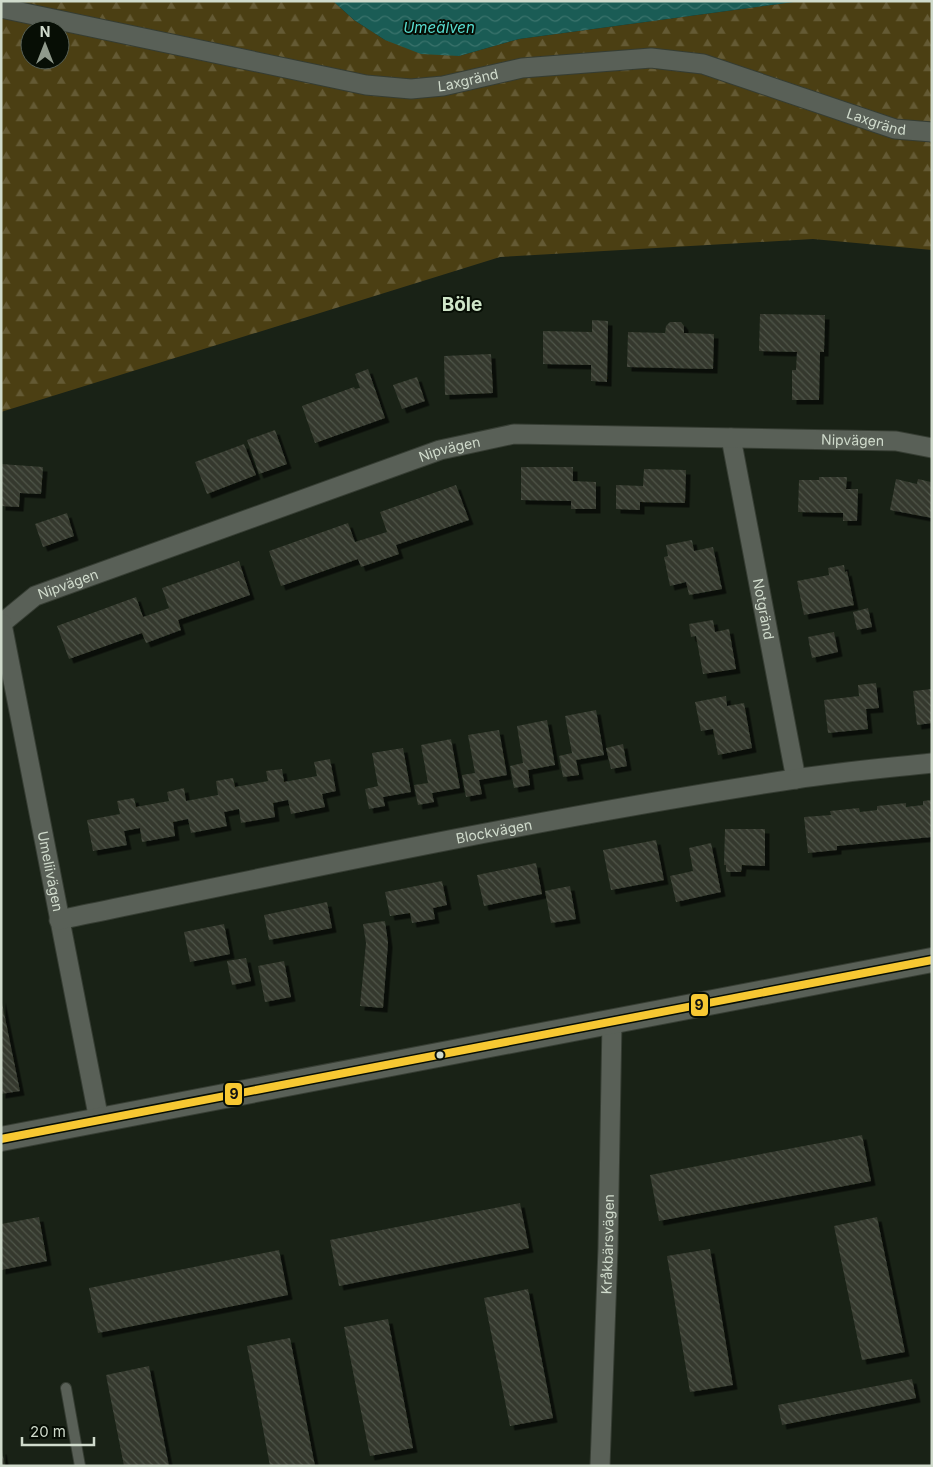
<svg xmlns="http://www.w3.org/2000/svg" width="933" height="1467" viewBox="0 0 933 1467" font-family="Inter,sans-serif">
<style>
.forest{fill:url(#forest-firs);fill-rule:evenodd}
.water{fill:url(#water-waves)}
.building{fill:url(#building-back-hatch);filter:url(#shadow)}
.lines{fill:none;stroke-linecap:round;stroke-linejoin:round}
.service-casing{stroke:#363d33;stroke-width:12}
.minor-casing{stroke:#363d33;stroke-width:21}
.tertiary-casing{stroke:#363d33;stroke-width:26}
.service{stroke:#596057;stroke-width:10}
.minor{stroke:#596057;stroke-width:19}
.tertiary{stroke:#596057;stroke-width:24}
.bus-1-casing{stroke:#070e05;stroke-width:11}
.bus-1{stroke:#f7c832;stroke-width:8}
.bus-dot{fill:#d0dbcc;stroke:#070e05;stroke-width:2}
.labels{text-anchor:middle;stroke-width:4;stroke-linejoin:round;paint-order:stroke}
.street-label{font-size:14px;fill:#d0dbcc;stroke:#070e05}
.water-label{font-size:15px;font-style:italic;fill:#57dcd0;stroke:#070e05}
.district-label{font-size:19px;font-weight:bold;fill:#d0e6c9;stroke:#070e05}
.line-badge{stroke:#070e05;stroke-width:2}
.pale-badge-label{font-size:14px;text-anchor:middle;font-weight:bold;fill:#111}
</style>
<defs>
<pattern id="forest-firs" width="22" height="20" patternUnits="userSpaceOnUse" patternTransform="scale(1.25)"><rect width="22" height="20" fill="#4b3f13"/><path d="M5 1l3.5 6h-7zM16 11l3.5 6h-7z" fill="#645a34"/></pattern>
<pattern id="water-waves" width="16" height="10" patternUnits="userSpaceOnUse" patternTransform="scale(1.25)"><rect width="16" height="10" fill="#1a5c55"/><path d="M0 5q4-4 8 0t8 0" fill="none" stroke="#3a736c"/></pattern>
<pattern id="building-back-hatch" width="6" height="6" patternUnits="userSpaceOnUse" patternTransform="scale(1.25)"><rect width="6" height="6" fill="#34392d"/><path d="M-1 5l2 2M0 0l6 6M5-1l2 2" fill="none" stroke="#50554a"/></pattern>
<filter id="shadow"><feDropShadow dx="4.5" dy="4.5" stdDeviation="0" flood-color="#0009"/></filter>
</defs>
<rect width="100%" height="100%" fill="#192216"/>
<path class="forest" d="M1 1H333L354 20 385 40 459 56 519 39 801 1H932V250L813 239 500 257 1 412ZM30 30H60V60H30Z"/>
<path class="water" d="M333 1H801L519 39 459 56 421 54 385 40 354 20Z"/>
<path class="building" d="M760 314 825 315 824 352H820L819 400H792V370H796L797 352 759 351Z
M592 320 608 321 607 382 591 381V365L543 364V331L592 332Z
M670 322H681L684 326V333L714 334 713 369 627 367 628 332 665 333 666 326Z
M491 354 493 393 445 395 444 356Z
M368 369 385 418 315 443 302 406 354 387 355 389 360 388 355 374Z
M417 377 425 401 402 409 393 385Z
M275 430 287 464 259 474 247 440Z
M244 444 256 475 207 494 195 462Z
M1 464 43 467 41 494 20 493 19 507 1 506Z
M521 467H573V481L596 482V509H571V501L521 500Z
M644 469 686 470 685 503 640 502V510L616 509V485L643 486Z
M819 477H847L846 489H858L857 521H843V513L798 512 799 480H819Z
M896 479 917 484 918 479 931 482 932 518 890 510Z
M456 485 469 520 396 545 399 554 361 567 358 559 281 586 269 551 348 523 355 542 387 532 380 512Z
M67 513 74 536 43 547 35 524Z
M692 540 694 551 713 547 722 589 689 595 686 582 670 586 664 557 668 556 666 545Z
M239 561 250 595 178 620 181 630 146 643 142 633 69 659 57 626 136 597 143 617 169 608 162 588Z
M844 565 845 572 847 571 854 605 804 615 797 581 829 575 828 568Z
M868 608 872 627 857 630 853 612Z
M713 620 715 632 729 629 736 669 703 674 696 636 691 637 689 624Z
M834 632 838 652 812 658 808 637Z
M876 683 879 708 866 709 868 729 828 733 824 700 859 696 858 685Z
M932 689V723L917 725 913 691Z
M726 696 727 706 744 703 752 748 718 755 713 729 701 731 695 702Z
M596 710 604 755 576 760 579 775 563 777 559 756 572 753 565 716Z
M547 720 555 765 528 770 530 785 514 788 510 766 523 763 517 726Z
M499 730 507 775 479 780 482 794 466 797 462 775 475 773 468 735Z
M451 739 460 788 432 793 434 802 418 805 414 785 428 783 421 745Z
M623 744 627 766 611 769 606 748Z
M403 748 411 792 383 797 385 806 369 809 365 789 378 786 372 753Z
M330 759 336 791 322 794 325 807 291 814 288 800 273 803 275 817 241 823 239 809 224 812 227 826 191 833 188 819 173 822 175 836 142 842 140 828 124 831 127 845 93 851 87 820 120 814 117 801 134 798 136 807 169 801 167 792 184 788 186 801 218 795 216 781 233 778 235 787 268 781 266 771 282 769 284 782 317 776 314 762Z
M932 800V837L837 846V850L808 853 804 817 831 815 830 811 859 808 860 812 877 810V806L906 803V807L923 805V801Z
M725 829H765V866L742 865 741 872H726V865H724Z
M656 840 664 880 611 890 603 850Z
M711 843 721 892 676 902 670 876 693 871 689 848Z
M536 863 542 894 484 906 477 875Z
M442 881 447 905 433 908 435 919 412 923 410 913 390 916 385 892Z
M570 886 576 919 551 923 545 891Z
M327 902 332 928 269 940 264 915Z
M385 921 388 943 383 1008 360 1006 366 943 363 924Z
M224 924 230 954 190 962 184 932Z
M246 958 251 981 232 985 227 961Z
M284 961 291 997 265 1002 258 966Z
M1 998 20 1091 1 1094Z
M862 1135 871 1181 659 1221 650 1175Z
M520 1203 529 1248 339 1286 330 1240Z
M39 1217 47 1261 1 1270V1224Z
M877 1217 905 1352 862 1360 834 1226Z
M710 1249 733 1385 690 1392 667 1256Z
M279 1250 288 1295 98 1333 89 1288Z
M528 1289 553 1418 510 1426 484 1298Z
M388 1319 413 1448 370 1456 344 1327Z
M290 1338 315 1466H270L253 1376 247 1346Z
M149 1366 169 1466H124L106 1375Z
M912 1379 916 1398 782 1425 778 1405Z
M1 1450H2L5 1466H1Z"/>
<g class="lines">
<g class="service-casing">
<path id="service" d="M66 1388 80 1466"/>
</g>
<g class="minor-casing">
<g id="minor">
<path id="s1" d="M1 8 366 85 411 89 443 86 522 68 651 58 703 64 895 129 932 132"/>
<path id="s2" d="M731 438 796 779"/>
<path id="s3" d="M1 624 35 596 440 450 514 434 896 441 932 448"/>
<path id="s4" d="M2 624 99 1120"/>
<path id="s5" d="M59 920C304 869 548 817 795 779 840 772 886 768 932 763"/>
<path id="s6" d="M600 1466 608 1248 612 1021"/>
</g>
</g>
<g class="tertiary-casing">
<path id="tertiary" d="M1 1139 932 960"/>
</g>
<use href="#service" class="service"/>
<use href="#minor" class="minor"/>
<use href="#tertiary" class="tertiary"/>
<g class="bus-1-casing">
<path id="bus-1" d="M1 1139 932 960"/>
</g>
<use href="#bus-1" class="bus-1"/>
</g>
<circle class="bus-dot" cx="440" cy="1055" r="4.5"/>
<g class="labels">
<g class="street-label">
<text dy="5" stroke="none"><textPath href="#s1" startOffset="476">Laxgränd</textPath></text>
<text dy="5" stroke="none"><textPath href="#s1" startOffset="896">Laxgränd</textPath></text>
<text dy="5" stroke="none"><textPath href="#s3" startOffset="889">Nipvägen</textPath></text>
<text dy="5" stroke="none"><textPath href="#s3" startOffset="484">Nipvägen</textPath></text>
<text dy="5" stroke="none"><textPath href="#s3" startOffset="79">Nipvägen</textPath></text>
<text dy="5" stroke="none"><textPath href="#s2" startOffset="174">Notgränd</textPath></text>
<text dy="5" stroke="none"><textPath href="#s5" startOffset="444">Blockvägen</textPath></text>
<text dy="5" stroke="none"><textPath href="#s4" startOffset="252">Umeliivägen</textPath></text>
<text dy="5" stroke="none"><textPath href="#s6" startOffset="222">Kråkbärsvägen</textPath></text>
</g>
<g class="water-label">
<text x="439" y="33">Umeälven</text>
</g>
<g class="district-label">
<text x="462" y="311">Böle</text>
</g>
</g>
<g class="line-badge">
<rect x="690" y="993" width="19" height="24" rx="5" fill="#f7c832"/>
<rect x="224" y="1082" width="19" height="24" rx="5" fill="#f7c832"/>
</g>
<g class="pale-badge-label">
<text x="699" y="1010">9</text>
<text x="234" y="1099">9</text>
</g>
<rect width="933" height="1467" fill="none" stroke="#d0dbcc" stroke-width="5"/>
<g transform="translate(45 45)"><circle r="24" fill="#070e05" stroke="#576055"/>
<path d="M0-4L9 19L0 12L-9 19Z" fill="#909a8c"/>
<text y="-8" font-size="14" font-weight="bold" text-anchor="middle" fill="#d0dbcc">N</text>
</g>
<path d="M22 1437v8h72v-8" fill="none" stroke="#d0dbcc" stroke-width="2.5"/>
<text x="30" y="1437" font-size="15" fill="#d0dbcc" stroke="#070e05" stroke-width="4" paint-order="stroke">20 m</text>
</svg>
